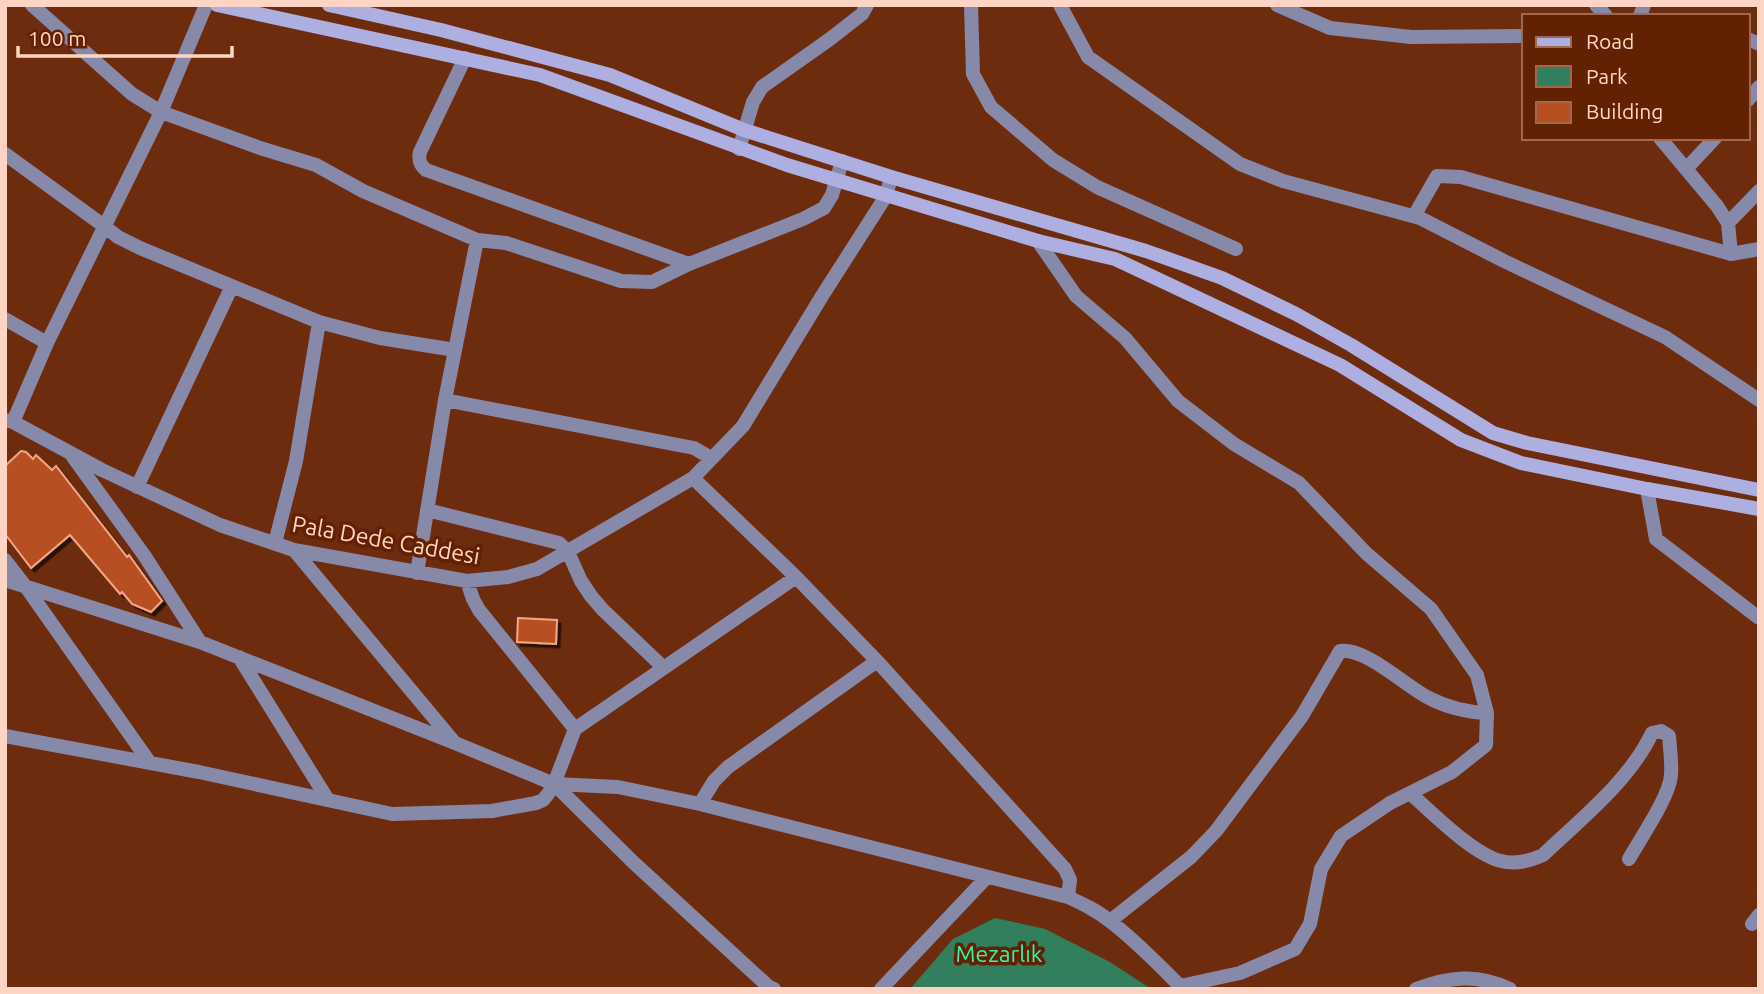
<svg xmlns="http://www.w3.org/2000/svg" width="1764" height="994" viewBox="0 0 1764 994" font-family="Ubuntu,sans-serif">
<style>
.green{fill:#327f5e}
.building{fill:#b84f20;stroke:#f3a587;stroke-width:2;filter:url(#shadow)}
.lines{fill:none;stroke-linecap:round;stroke-linejoin:round}
.street{stroke:#8789a8;stroke-width:14}
.secondary{stroke:#adafe0;stroke-width:14}
.labels{text-anchor:middle;stroke-width:7;stroke-linejoin:round;paint-order:stroke}
.street-label{font-size:23px;fill:#fed5c5;stroke:#622101}
.park-label{font-size:23px;fill:#32f4ac;stroke:#622101}
</style>
<defs>
<filter id="shadow"><feDropShadow dx="3.5" dy="3.5" stdDeviation="0" flood-color="#0009"/></filter>
</defs>
<rect width="100%" height="100%" fill="#6e2c0f"/>
<path class="green" d="M995 918 1045 929 1110 962 1151 989H910L953 939Z"/>
<path class="building" d="M21 451 26 452 33 459 36 455 52 470 56 466 127 557 129 555 162 601 151 612 132 604 122 592 120 594 70 535 31 568 5 534V466Z
M518 618 557 620 556 644 517 642Z"/>
<g class="lines">
<path class="street" d="M32 5 132 94 161 112 260 148 316 165 363 191 477 240 506 243 621 281 652 282 689 264 803 219 824 208 832 195 842 161
M971 5 973 74 991 107 1053 160 1097 187 1236 249
M1060 5 1088 57 1240 164 1283 181 1420 218 1504 261 1665 337 1759 400
M1277 5 1330 28 1411 37 1524 36
M1596 5 1606 16
M1640 16 1644 5
M1748 39 1759 44
M465 58 420 152C418 160 420 165 426 170L689 264
M1748 100 1759 87
M1660 138 1717 206 1728 223 1731 254
M739 149 753 102 762 87 830 39 862 14 867 5
M5 154 104 226 118 237 140 248 319 322 380 338 455 350
M1686 169 1715 138
M1414 216 1437 176 1461 177 1731 254 1759 249
M1728 223 1759 191
M1038 241 1076 296 1125 338 1178 401 1234 444 1299 483 1366 553 1431 609 1477 675 1487 713 1486 745 1452 772 1390 803 1341 836 1321 869 1310 924 1295 949 1240 973 1180 986 1182 989
M5 319 47 343
M445 400 694 448 711 458
M5 420 13 422 102 470 220 525 294 550 467 581 508 577 537 569 693 478 743 426 822 296 886 196 891 177
M13 422 47 343 161 112 206 5
M73 457 144 555 200 642
M693 478 796 577 877 661 1065 869 1070 880 1068 897
M137 487 232 286
M1647 489 1656 539 1759 618
M427 510 559 543 568 552 581 581 591 596 603 610 664 668
M275 543 296 461 319 322
M294 550 454 742
M5 560 26 587 150 763
M417 573 445 400 477 240
M5 580 200 642 455 743 554 784 633 862 769 987 774 989
M467 581 473 599 479 610 575 729
M239 657 328 800
M5 736 199 772 392 814 492 811 536 803 543 800 548 794 554 784 575 729 796 577
M554 784 618 787 700 804 1068 897C1083 904 1098 911 1111 922 1136 941 1158 964 1180 986L1186 988
M1410 793C1432 813 1473 854 1501 861 1516 865 1530 861 1543 855 1581 819 1630 780 1652 733L1661 731 1669 736C1670 749 1672 762 1671 775 1670 796 1640 839 1629 859
M700 804 714 781 728 767 877 661
M1110 921 1191 857 1216 831 1302 716 1340 651C1367 648 1405 686 1429 698 1448 708 1466 712 1487 713
M1752 924 1759 915
M881 989 987 877
M1416 989C1449 977 1477 973 1510 989"/>
<path class="secondary" d="M217 5 540 75 787 165 1038 241 1115 259 1340 365 1461 440 1521 463 1647 489 1759 509
M329 5 441 30 610 75 744 130 891 177 1146 251 1222 278 1296 314 1351 345 1493 433 1527 443 1759 490"/>
</g>
<g class="labels">
<g class="street-label">
<text transform="translate(386 540) rotate(10)" y="8">Pala Dede Caddesi</text>
</g>
<g class="park-label">
<text x="999" y="962">Mezarlık</text>
</g>
</g>
<rect width="1764" height="994" fill="none" stroke="#fed5c5" stroke-width="14"/>
<rect x="1522" y="14" width="228" height="126" fill="#622101" stroke="#a0694f" stroke-width="2"/>
<rect x="1536" y="37" width="35" height="10" fill="#adafe0" stroke="#a0694f" stroke-width="2"/>
<text x="1586" y="49" font-size="21" fill="#fed5c5">Road</text>
<rect x="1536" y="66" width="35" height="21" fill="#327f5e" stroke="#a0694f" stroke-width="2"/>
<text x="1586" y="84" font-size="21" fill="#fed5c5">Park</text>
<rect x="1536" y="102" width="35" height="21" fill="#b84f20" stroke="#a0694f" stroke-width="2"/>
<text x="1586" y="119" font-size="21" fill="#fed5c5">Building</text>
<path d="M18 46v10h214v-10" fill="none" stroke="#fed5c5" stroke-width="3.5"/>
<text x="28" y="46" font-size="21" fill="#fed5c5" stroke="#622101" stroke-width="5" paint-order="stroke">100 m</text>
</svg>
